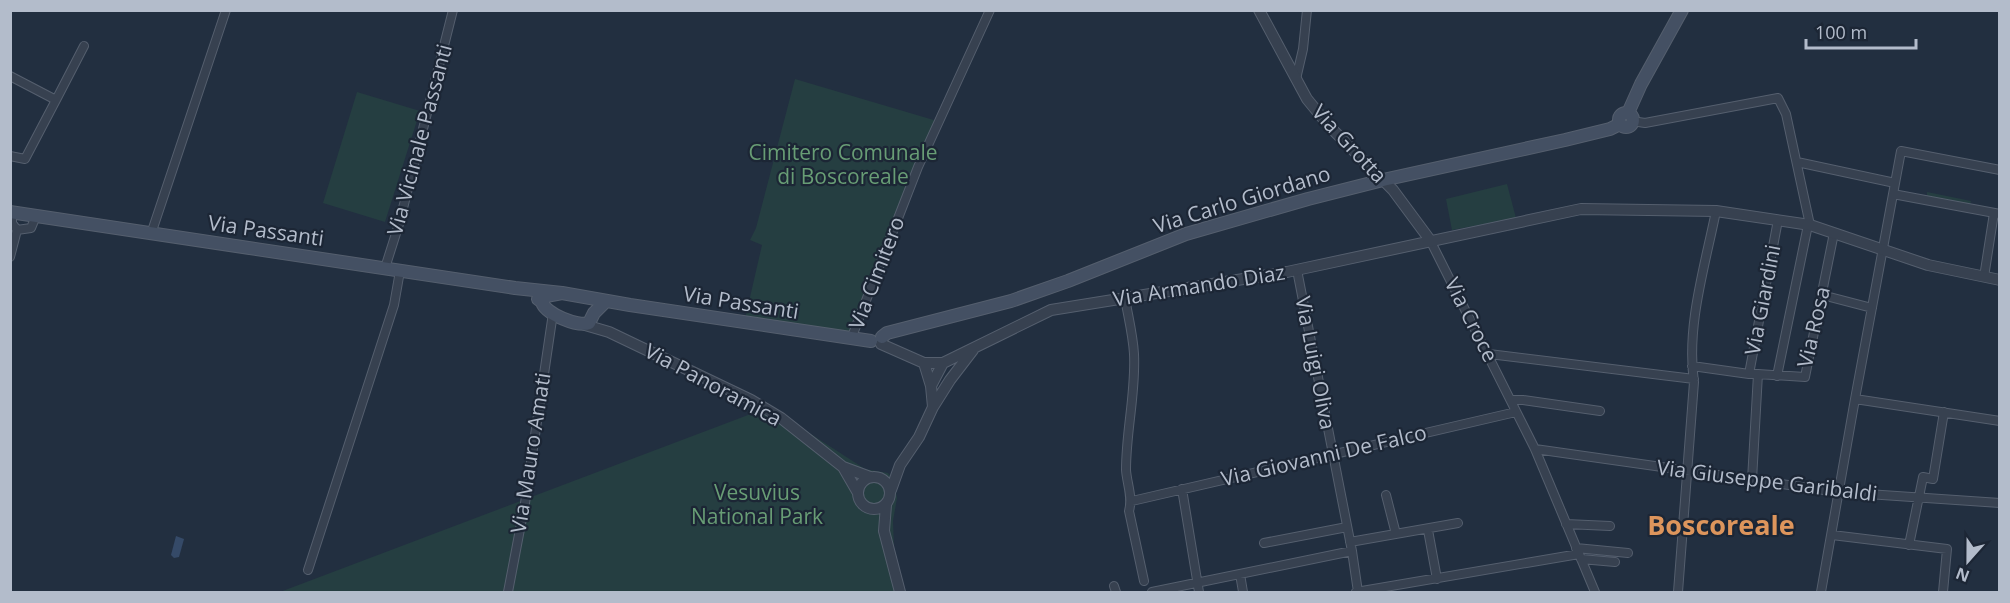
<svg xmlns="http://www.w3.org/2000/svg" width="2010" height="603" viewBox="0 0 2010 603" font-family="'Open Sans',sans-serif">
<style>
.green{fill:#253e41}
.water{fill:#354a68}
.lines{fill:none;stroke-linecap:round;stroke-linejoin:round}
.minor-casing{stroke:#555f6e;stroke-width:10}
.tertiary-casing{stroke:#555f6e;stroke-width:12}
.secondary-casing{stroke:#555f6e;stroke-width:14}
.minor{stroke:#374150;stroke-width:8}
.tertiary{stroke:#374150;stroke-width:10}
.secondary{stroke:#445063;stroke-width:12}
.labels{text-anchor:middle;stroke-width:4.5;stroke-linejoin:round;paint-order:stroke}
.street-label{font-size:21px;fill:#b3bccb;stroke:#1c2635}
.park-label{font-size:21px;fill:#689d75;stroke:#1c2635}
.district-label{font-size:27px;font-weight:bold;fill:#dd955c;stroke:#1c2635}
</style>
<rect width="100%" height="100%" fill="#222f40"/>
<path class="green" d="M795 79 937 121 851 335 745 319 762 245 750 240 756 228Z
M357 92 420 111 385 222 323 203Z
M1507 184 1516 218 1452 230 1446 199Z
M1927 192 1971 201 1970 205 1927 196Z
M769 407 865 469 888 473 894 480 897 498 893 521 894 548 905 592H280Z"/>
<path class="water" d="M176 536 184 539 179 557 174 558 171 555Z"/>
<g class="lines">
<g class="minor-casing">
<path id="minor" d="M10 76 56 100 25 159 10 156
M1296 79 1303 49 1307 10
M56 100 84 46
M1632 121 1645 123 1778 98 1786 114 1810 225
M1797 162 1895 183
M1893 194 2000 214
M17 230 31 228 36 216
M151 234 226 10
M1430 240 1535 449 1595 592
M10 257 17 230 12 223V212
M385 268 399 224 453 10
M1297 270 1352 551 1358 592
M1984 277 1994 213
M1822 295 1872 308
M1125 298C1128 316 1133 335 1134 354 1136 392 1126 431 1126 470 1127 484 1133 497 1129 511L1144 581
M851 339 918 167 990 10
M1489 354 1694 379
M1692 366 1749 374
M1758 374 1805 377 1834 233
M1777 376 1808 225
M1855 399 2000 421
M1511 400H1523L1600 411
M1535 449 1838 492 2000 503
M1752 480 1758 374H1749L1778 220
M1182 489 1199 592
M1386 495 1396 534
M1132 501 1516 412
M1566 524 1610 526
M1428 530 1437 579
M1832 535 1947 549 1943 592
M1350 542 1458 523
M1264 543 1347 527
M1909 545 1923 477 1933 479 1944 412
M1576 548 1628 553
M1581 559 1615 562
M308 570 394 305 400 271
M1240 574 1243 592
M1114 586 1116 592
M508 592 525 503 553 313
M1152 592 1352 551
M1356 592 1579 554
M1678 592 1694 382C1686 326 1705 266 1716 211
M1821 592 1855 399 1901 151 2000 170"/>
</g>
<g class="tertiary-casing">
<path id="tertiary" d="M1259 10 1307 99 1330 127 1393 190 1430 240
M585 325 609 332 751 400 781 418 843 467 870 477
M881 344 924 363H943
M924 363 931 386 933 407
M931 386 943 363 1051 310 1287 272 1581 209 1716 211 1810 225 1928 265 2000 280
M843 467 858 493
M858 493a16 16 0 1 1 32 0a16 16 0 1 1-32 0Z
M891 490 900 465 919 437 933 407 950 380 973 350
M886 505 884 531 900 592"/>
</g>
<g class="secondary-casing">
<path id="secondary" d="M1628 113 1641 84 1682 10
M1619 120a7 7 0 1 1 14 0a7 7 0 1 1-14 0Z
M10 212 515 288 562 293
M538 299 542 302C545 314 578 327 589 323L594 313 606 301
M542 302 546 296 562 293 630 305 871 341
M882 337 887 333 1011 301 1068 281 1186 234 1308 199 1383 180 1565 140 1610 129 1620 124"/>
</g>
<use href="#minor" class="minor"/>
<use href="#tertiary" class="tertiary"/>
<use href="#secondary" class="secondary"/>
</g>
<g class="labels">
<g class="street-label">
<text transform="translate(420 140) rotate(-75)" y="7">Via Vicinale Passanti</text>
<text transform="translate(1349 144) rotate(47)" y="7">Via Grotta</text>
<text transform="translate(1242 200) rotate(-17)" y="7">Via Carlo Giordano</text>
<text transform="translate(266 231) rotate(8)" y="7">Via Passanti</text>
<text transform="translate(877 273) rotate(-69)" y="7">Via Cimitero</text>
<text transform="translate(1199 286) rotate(-9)" y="7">Via Armando Diaz</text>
<text transform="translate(1763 300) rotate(-79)" y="7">Via Giardini</text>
<text transform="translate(741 303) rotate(9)" y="7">Via Passanti</text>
<text transform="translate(1471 320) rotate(63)" y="7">Via Croce</text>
<text transform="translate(1814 327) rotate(-77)" y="7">Via Rosa</text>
<text transform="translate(1315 363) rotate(79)" y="7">Via Luigi Oliva</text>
<text transform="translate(713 385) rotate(28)" y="7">Via Panoramica</text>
<text transform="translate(531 453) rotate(-81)" y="7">Via Mauro Amati</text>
<text transform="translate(1324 456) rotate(-13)" y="7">Via Giovanni De Falco</text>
<text transform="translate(1767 481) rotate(7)" y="7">Via Giuseppe Garibaldi</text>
</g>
<g class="park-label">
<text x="843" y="160">Cimitero Comunale<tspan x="843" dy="24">di Boscoreale</tspan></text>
<text x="757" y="500">Vesuvius<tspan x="757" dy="24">National Park</tspan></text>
</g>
<g class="district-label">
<text x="1721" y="535">Boscoreale</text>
</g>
</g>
<rect width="2010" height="603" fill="none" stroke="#b3bccb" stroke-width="24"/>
<g transform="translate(1968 561) rotate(201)" stroke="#1c2635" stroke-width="4.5" paint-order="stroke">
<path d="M0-4.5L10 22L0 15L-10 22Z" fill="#b3bccb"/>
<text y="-9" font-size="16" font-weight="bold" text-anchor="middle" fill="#b3bccb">N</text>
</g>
<path d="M1806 39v9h110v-9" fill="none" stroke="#b3bccb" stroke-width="3"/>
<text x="1815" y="39" font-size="18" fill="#b3bccb" stroke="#1c2635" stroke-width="4.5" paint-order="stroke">100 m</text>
</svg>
